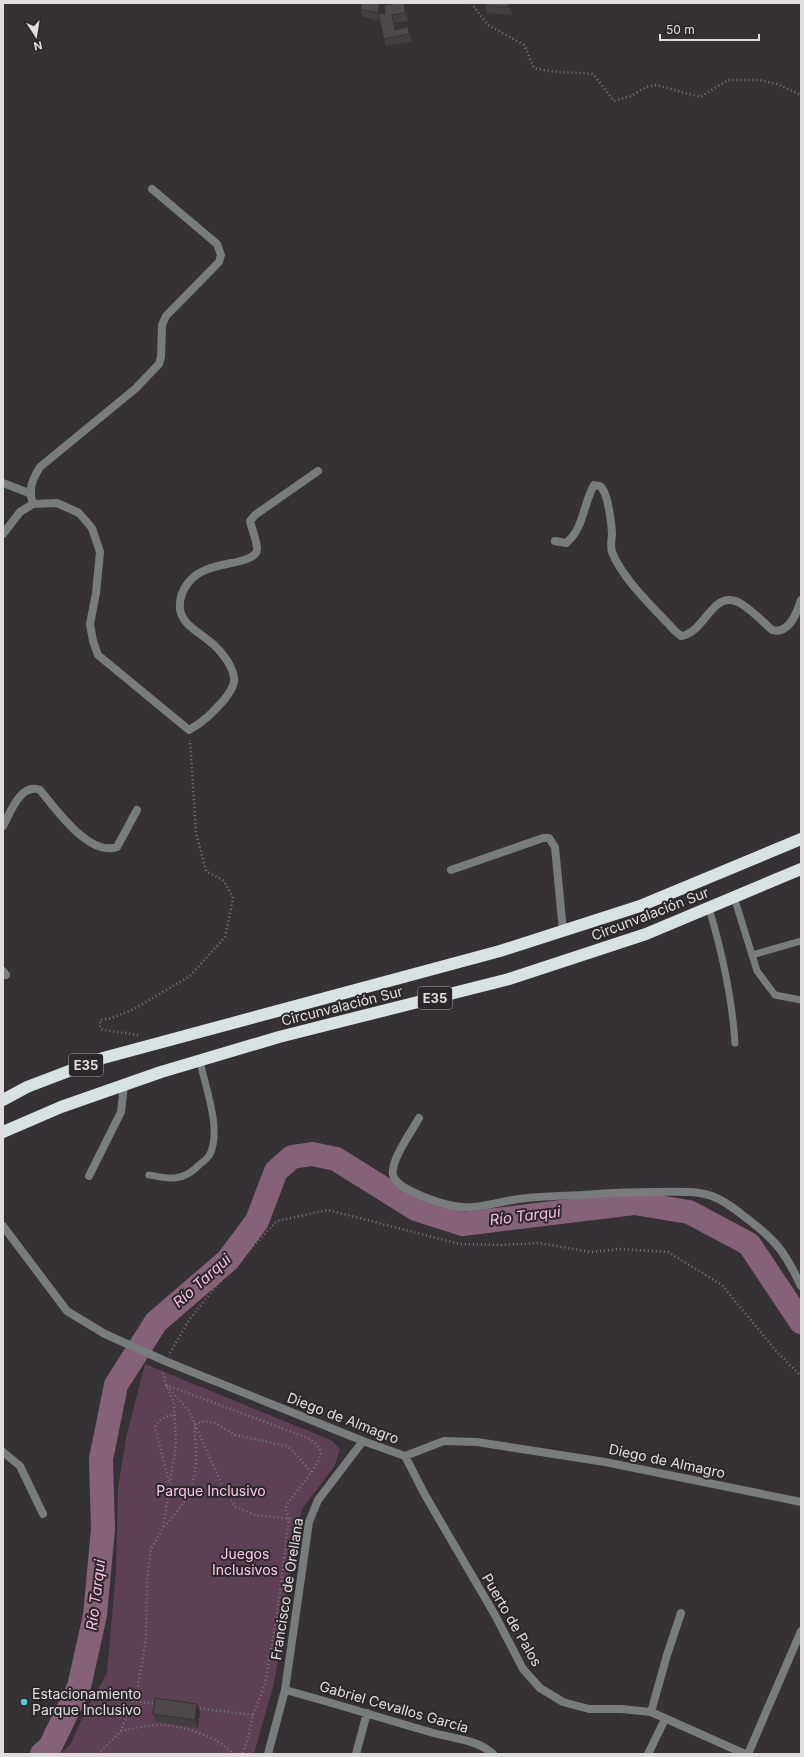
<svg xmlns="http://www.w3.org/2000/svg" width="804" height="1757" viewBox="0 0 804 1757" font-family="Inter,sans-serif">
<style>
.green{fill:#5d4053}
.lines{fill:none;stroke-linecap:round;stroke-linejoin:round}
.river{stroke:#866279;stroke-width:24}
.path{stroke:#797578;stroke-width:2.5;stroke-dasharray:1 3;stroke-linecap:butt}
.lane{stroke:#787c7c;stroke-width:7}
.street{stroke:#787c7c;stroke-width:8}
.highway{stroke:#d9e2e3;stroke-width:12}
.wall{fill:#433e40}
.shaded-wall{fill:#373234}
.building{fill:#4e484b;stroke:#373234}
.poi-dot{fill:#51ccd2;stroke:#2c272a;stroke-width:1.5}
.labels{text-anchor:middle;stroke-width:4;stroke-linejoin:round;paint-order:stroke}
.shield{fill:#2c272a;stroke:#aaa6a9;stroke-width:1}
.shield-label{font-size:13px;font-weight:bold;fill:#e0dddf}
.street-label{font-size:14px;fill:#e0dddf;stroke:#2c272a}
.park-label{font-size:14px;fill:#fccaeb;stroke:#2c272a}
.poi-label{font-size:14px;fill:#e0dddf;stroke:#2c272a;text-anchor:start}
.water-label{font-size:15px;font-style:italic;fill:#fcbee7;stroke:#2c272a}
</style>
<rect width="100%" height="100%" fill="#363134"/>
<path class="green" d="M145 1364 333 1441 340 1450 334 1467 302 1509 295 1536 279 1656 273 1687 254 1754H60L70 1745 85 1712 107 1673 116 1570 118 1488 126 1438Z"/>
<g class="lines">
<path class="river" d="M42 1754 50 1747 79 1687 95 1615 103 1529 101 1459 116 1385 156 1322 228 1260 257 1221 276 1171 292 1157 312 1154 336 1159 416 1209 463 1224 634 1203 689 1212 749 1244 801 1322"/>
<path class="path" d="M471 3 488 25 524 45 534 68C553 73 573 72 593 74L614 101 631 96 646 87 656 85 700 97 728 80H759L777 84 801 95
M138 1035 104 1030 100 1028V1020L112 1018 134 1009 190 976 225 937 233 898 224 881 206 871 196 833 190 740
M170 1353 189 1320 222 1279 277 1221 328 1210 460 1244 500 1245 539 1243 591 1252 619 1249 668 1252 722 1285 777 1352 801 1376
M166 1385 308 1438 316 1444 321 1452C316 1474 295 1489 285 1509L289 1519 277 1614 265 1684 253 1715 248 1738 242 1754
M167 1386 189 1411 226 1494 236 1507 255 1515 301 1520
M169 1481 155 1427C160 1418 165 1416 175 1415
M164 1527C183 1505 194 1492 196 1461 197 1448 194 1437 195 1424L205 1421 215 1423 235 1435 287 1446 294 1452 311 1472
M132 1701 157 1704
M196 1708 253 1715
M121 1731C134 1728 148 1725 162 1725 181 1725 221 1738 233 1754
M98 1754 121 1731 138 1686 146 1639 147 1579 151 1549 163 1528 176 1445 174 1404 166 1385 162 1370"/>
<path class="lane" d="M734 897 757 971 775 995 801 1000
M709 908C722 952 732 996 735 1043
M752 955 801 941
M149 1175C169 1179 183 1182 199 1165 203 1162 208 1158 210 1154 222 1129 205 1087 200 1061"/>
<path class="street" d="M3 483 29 493
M33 504C28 489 32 480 40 467L135 389 159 364 161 357 162 325 166 316 219 262 221 255 217 244 152 189
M3 534 20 512 33 504 57 503 79 513 92 528 100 552 96 593 90 624 93 641 98 655 189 730C204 722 213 712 224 700 235 686 238 679 228 662 223 654 216 646 208 640 197 631 182 624 180 609 179 599 182 591 188 583 205 560 244 567 256 553 260 548 251 527 250 521L255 515 318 471
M555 541 566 543C584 529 583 504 594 485 597 486 600 485 602 488 609 498 611 521 612 533 612 539 610 546 612 552 623 580 655 609 675 631L681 636C705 633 712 590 738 602 750 608 762 621 772 630 789 635 797 613 801 600
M3 826C10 813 21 782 40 790 56 809 89 857 117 847L137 810
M451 870 543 838H549L555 847 563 931
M3 971 6 975
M419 1118C412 1131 390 1161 393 1175 397 1191 447 1206 462 1207 481 1209 500 1201 519 1199 540 1196 561 1196 582 1195 607 1193 631 1192 655 1192 674 1192 694 1190 712 1196 725 1201 735 1209 745 1217 776 1240 785 1252 801 1286
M89 1176 121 1112 124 1085
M3 1226 67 1311 105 1334 165 1361 363 1441 405 1456 444 1441 477 1442 605 1462 801 1502
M3 1452 20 1466 43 1514
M405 1456 425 1495 495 1615 523 1669 540 1688 563 1702 589 1709H621L651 1712 745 1754
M285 1690C334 1703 381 1718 430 1732 450 1738 477 1739 493 1754
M651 1712 667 1655 681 1613
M268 1754 285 1690 309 1522 318 1500 363 1441
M356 1754 367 1713
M648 1754 665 1719
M748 1754 801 1631"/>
<path class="highway" d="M3 1100 27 1087 103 1058 500 951 640 906 801 839
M3 1132 61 1107 161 1072 279 1037 509 979 646 934 801 869"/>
</g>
<path class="wall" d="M485 3H513L512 15 487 13 485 6Z
M384 6 382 14H385L406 10 408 21 395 23 396 29 408 27 411 35 412 42 386 46 384 39 379 21 363 17 360 9Z
M200 1712 198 1728 156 1722 153 1714Z"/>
<path class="shaded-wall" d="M380 3H383L384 6 381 21 378 13Z
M404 3 406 10 408 21 405 13Z
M509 3H513L512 15 509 7Z
M392 15 395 23 398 37 395 30Z
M408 27 411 35 412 42 409 34Z
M197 1704 200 1712 198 1728 195 1720Z"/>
<path class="building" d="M362 3H380L378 13 360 9Z
M398 3H404L405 13 392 15 395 30 408 27 409 34 384 39 378 13 385 14 384 5Z
M485 3H509V7L485 6Z
M155 1698 197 1704 195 1720 153 1714Z"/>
<circle class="poi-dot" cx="24" cy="1702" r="4"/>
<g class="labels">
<g class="shield">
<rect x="418" y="987" width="34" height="22" rx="3"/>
<rect x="69" y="1054" width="34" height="22" rx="3"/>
</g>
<g class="shield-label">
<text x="435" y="1003">E35</text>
<text x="86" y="1070">E35</text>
</g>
<g class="street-label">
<text transform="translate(650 914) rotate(-21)" y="5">Circunvalación Sur</text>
<text transform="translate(342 1006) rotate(-14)" y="5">Circunvalación Sur</text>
<text transform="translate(343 1418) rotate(21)" y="5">Diego de Almagro</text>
<text transform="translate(667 1461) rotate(12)" y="5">Diego de Almagro</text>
<text transform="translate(287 1589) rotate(-81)" y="5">Francisco de Orellana</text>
<text transform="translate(512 1620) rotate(60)" y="5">Puerto de Palos</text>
<text transform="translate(394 1707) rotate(16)" y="5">Gabriel Cevallos García</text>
</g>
<g class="park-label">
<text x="211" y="1496">Parque Inclusivo</text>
<text x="245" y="1559">Juegos<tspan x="245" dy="16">Inclusivos</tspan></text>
</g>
<g class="poi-label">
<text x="32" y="1699">Estacionamiento<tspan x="32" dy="16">Parque Inclusivo</tspan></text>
</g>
<g class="water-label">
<text transform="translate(525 1216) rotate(-7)" y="5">Río Tarqui</text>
<text transform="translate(202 1281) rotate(-42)" y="5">Río Tarqui</text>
<text transform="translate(96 1595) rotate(-83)" y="5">Río Tarqui</text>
</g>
</g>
<rect width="804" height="1757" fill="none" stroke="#e0dddf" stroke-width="8"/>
<g transform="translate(36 36) rotate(168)" stroke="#2c272a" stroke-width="3" paint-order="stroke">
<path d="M0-3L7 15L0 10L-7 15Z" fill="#e0dddf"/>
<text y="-6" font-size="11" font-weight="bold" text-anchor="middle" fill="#e0dddf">N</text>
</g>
<path d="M660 34v6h99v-6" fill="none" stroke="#e0dddf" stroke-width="2"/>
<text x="666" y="34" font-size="12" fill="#e0dddf" stroke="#2c272a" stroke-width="3" paint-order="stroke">50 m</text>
</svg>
